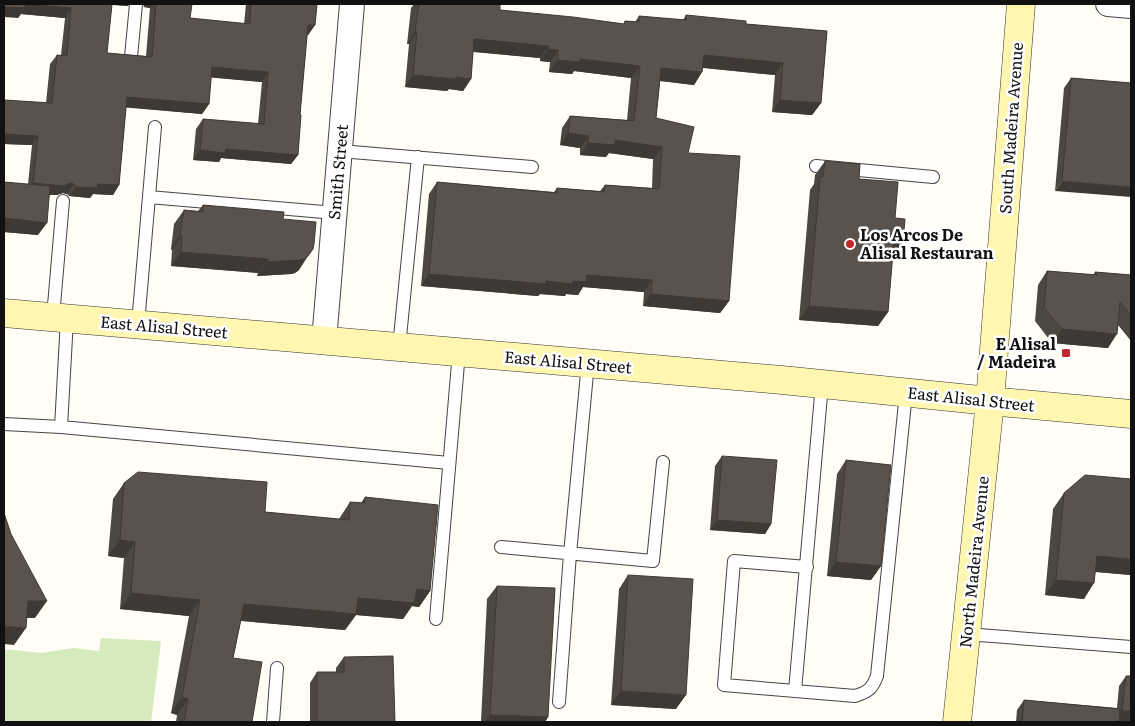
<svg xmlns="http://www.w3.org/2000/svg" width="1135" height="726" viewBox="0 0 1135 726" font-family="Literata,serif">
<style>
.green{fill:#d5ebbd}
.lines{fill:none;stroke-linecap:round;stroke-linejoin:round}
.lane-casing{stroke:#444;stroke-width:14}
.street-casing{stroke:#444;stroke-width:26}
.secondary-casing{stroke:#333;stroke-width:29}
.lane{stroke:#fff;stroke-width:12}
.street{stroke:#fff;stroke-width:24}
.secondary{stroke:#fff6b0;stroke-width:28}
.wall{fill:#4d4742}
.shaded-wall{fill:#3f3936}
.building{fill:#5a524d;stroke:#3f3936}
.poi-dot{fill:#c4262e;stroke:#fff;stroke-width:2}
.labels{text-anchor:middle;stroke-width:5;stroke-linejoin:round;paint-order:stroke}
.street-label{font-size:16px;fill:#111;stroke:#fff}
.poi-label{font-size:16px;font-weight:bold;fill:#111;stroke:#fff;text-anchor:start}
</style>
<rect width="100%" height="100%" fill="#fffdf5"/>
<path class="green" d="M101 638 161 641 151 722H4V649L42 653 73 648 99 651Z"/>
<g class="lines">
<g class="lane-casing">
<path id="lane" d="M131 57 136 4
M340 151 532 167
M816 166 933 177
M149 197 335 213
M53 317 63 201
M138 324 155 127
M399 347 418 157
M4 424 61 427 449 463
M61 427 67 319
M501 547 653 561 663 462
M807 567 734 561 724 685 855 696C868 692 872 689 877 676L906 393
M436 619 459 352
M966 634 1131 647
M795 691 822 384
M559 702 570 554 588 363
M273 722 277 668"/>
</g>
<g class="street-casing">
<path id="street" d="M1108 4 1131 6
M324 341 352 4"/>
</g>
<g class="secondary-casing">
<path id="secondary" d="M4 313 782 380 990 401 1131 414
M957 722 990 401 1021 4"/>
</g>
<use href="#lane" class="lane"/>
<use href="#street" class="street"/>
<use href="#secondary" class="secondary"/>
</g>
<path class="wall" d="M4 4H129L128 6 112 5 107 53 146 56 150 8 144 7 143 4H192L190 18 244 24 246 4H317L315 25 308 35H307L300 115 298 155 291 164 221 158 219 162 193 160 196 129 203 119 258 124 262 82 211 77 209 104 202 114 126 107 119 185 113 195 93 194 90 198 69 196 67 194 63 193 57 195H49L38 235 4 232V182L28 184 32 145 4 144V100L46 103 50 64 57 55H61L65 18 21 14 18 18Z
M414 4H500V10L623 24 625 21 635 22 639 16 683 20 686 15 746 24 827 31 821 103 812 115 772 112 775 75 703 68 702 72 694 85 660 81 656 118 688 153 729 301 720 313 643 306 644 292 583 287 578 295 566 294 565 296 540 294 538 296 421 286 429 194 437 182 554 192 557 188 600 191 605 185 652 188 653 159 609 153 606 157 580 155V148L560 145 562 128 570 116 627 120 631 78 574 71 572 74 549 72 550 62 540 61V58L473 52 471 79 463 91 449 89 447 91 405 87 409 44H407L411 8Z
M1071 78 1131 83 1055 191 1064 88Z
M825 161 859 179 903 242 893 256H892L888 312 878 326 799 320 810 190 814 184 815 175Z
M203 205 283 219 299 270 295 273 291 274 257 276 258 273 171 266 172 250 171 249 174 224 184 210 198 211Z
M1131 267V341L1118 325 1108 348 1052 343 1035 321 1038 285 1047 271 1093 275 1095 272 1130 275Z
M722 456 771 524 765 534 710 530 715 466Z
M846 460 881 566 871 580 827 576 837 474Z
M124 483 265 512 339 519 350 502 361 503 365 497 430 591 419 607 412 606 403 619 356 615 345 630 241 621 233 658 252 722H253H176L177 715 171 713 189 616 120 609 124 558 108 556 113 499Z
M1064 493 1131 575 1095 572 1084 599 1045 595 1053 509Z
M628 575 676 709 611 705 619 589Z
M497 586 548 717 545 722H481L487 599Z
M344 657 395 722H310V683L317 672H336V668Z
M1126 676H1131V722L1119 721V722H1016L1017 710 1024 700 1117 708 1119 686Z"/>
<path class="shaded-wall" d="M25 4 71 8 65 18 21 14 18 18 4 17V7Z
M106 4H129L128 6Z
M146 4H153L150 8 144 7Z
M308 25H315L308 35 302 34Z
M415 32H417L409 44H407Z
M474 39 549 46 540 58 466 51Z
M548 49 558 50 550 62 540 61Z
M704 55 783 63 775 75 696 67Z
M580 59 640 66 631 78 574 71 572 74 549 72 558 60Z
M212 67 268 72 262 82 205 77Z
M661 68 702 72 694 85 653 80Z
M413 75 456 77 471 79 463 91 449 89 447 91 405 87Z
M127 97 209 104 202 114 120 107Z
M780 100 821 103 812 115 772 112Z
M568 133 589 136 580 148 560 145Z
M4 134 38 136 32 145 4 144Z
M615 140 662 147 653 159 609 153 606 157 580 155 588 143Z
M226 149 298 155 291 164 221 158 219 162 193 160 200 150Z
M1062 181 1131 187V197L1055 191Z
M33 183H70L74 184 67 194 63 193 57 195 27 193Z
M98 184 119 185 113 195 93 194 90 198 69 196 76 187Z
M4 218 47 223 38 235 4 232Z
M180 235 182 236 172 250 171 249Z
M894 241 903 242 893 256 884 255Z
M181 252 268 259 258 273 171 266Z
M308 256 299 270 295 273 291 274 257 276 267 262Z
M429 274 546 281H573L587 275 652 280 644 292 583 287 578 295 566 294 565 296 540 294 538 296 421 286Z
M651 294 729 301 720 313 643 306Z
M809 306 888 312 878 326 799 320Z
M1062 329 1117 334 1108 348 1052 343Z
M717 520 771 524 765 534 710 530Z
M120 540 135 542 124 558 108 556Z
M1097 556 1131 559V575L1086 571Z
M836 562 881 566 871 580 827 576Z
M1056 580 1094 583 1084 599 1045 595Z
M417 589 430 591 419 607 412 606 403 619 356 615 345 630 233 620 244 604 358 598Z
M131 593 200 600 189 616 120 609Z
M28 601H47L35 618H16Z
M4 626 26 628 14 645 4 644Z
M621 691 686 695 676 709 611 705Z
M182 697 188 699 177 715 171 713Z
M1122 711H1131V722L1116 720Z
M490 715 548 717 545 722H485Z"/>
<path class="building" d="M4 4H112L107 53 152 57 156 4H192L190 18 250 24 251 4H317L315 25H308L300 115H301L298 155 226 149 225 153 200 150 203 119 264 124 268 72 212 67 209 104 127 97 119 185 98 184 97 188 76 187 74 184 70 183 64 186 33 183 38 136 4 134V100L52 103 57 55 67 56 71 8 25 4V8L4 7Z
M419 4H500V10L573 17 624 24 625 21 639 22V16L686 20V15L746 21V24L827 31 821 103 780 100 783 63 704 55 702 72 661 68 656 118 694 127 688 153 740 156 729 301 651 294 652 280 587 275 586 282 573 281V284L546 281V284L429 274 437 182 557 193V188L604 192 605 185 659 189 662 147 615 140V145L588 143 589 136 568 133 570 116 634 121 640 66 580 59V62L558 60V50L548 49 549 46 474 39 471 79 456 77V79L413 75 417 32H415Z
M1071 78 1131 83V187L1062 181Z
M825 161 860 164 859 179 898 182 895 218 905 219 903 242 894 241 888 312 809 306 820 176 823 177Z
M4 182 50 186 47 223 4 218Z
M203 205 284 212 283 219 316 222 314 244 313 249 308 256 304 259 300 260 267 262 268 259 181 252 182 236 180 235 184 210 203 212Z
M1047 271 1098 275 1095 272 1131 275V316L1120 302 1117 334 1062 329 1044 308Z
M722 456 777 460 771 524 717 520Z
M846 460 891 465 881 566 836 562Z
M138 472 267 482 265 512 349 520 350 502 365 503V497L438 505 430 591 417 589 414 603 358 598 356 614 244 604 233 658 262 662 252 722H253H184L188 699 182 697 200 600 131 593 135 542 120 540 124 483Z
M1085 475 1131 479V559L1097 556 1094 583 1056 580 1064 493Z
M4 513 11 534 47 601H28L26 628 4 626Z
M628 575 693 579 686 695 621 691Z
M497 586 555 588 548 717 490 715Z
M393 656 395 722H317V672H344V657Z
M1126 676H1131V711H1122Z
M1024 700 1120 709 1119 722H1022Z"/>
<g class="poi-dot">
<circle cx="850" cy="244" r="5"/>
<rect x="1061" y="348" width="10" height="10" rx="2.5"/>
</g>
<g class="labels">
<g class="street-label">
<text transform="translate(1011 128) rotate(-86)" y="6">South Madeira Avenue</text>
<text transform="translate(338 172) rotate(-85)" y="6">Smith Street</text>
<text transform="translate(164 327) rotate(5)" y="6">East Alisal Street</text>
<text transform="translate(568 362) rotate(5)" y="6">East Alisal Street</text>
<text transform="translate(971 399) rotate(6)" y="6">East Alisal Street</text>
<text transform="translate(974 562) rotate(-84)" y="6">North Madeira Avenue</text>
</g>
<g class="poi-label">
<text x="860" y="241">Los Arcos De<tspan x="860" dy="18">Alisal Restauran</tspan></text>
<text x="1056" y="350" text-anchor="end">E Alisal<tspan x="1056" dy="18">/ Madeira</tspan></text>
</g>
</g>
<rect width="1135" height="726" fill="none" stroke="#111111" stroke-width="10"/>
</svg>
